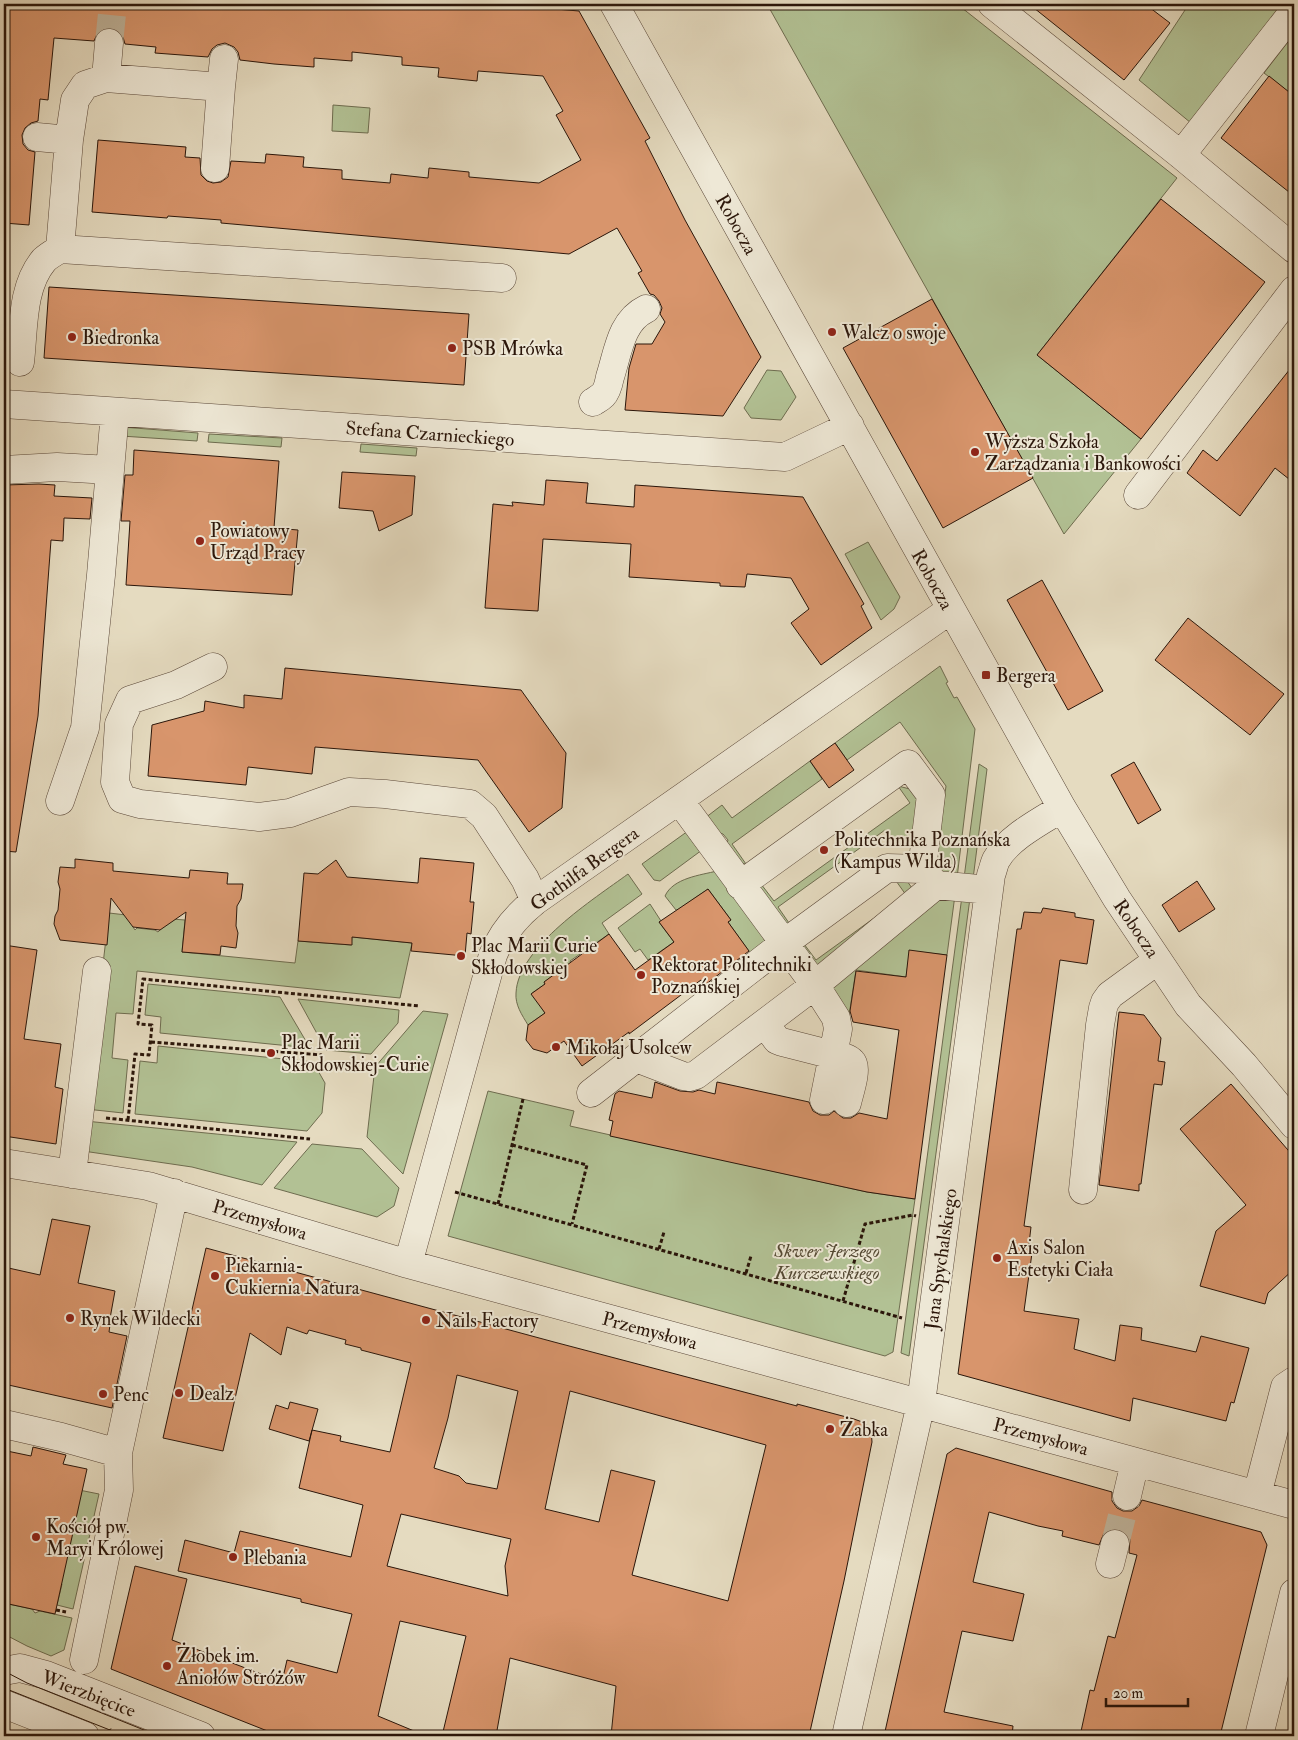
<svg xmlns="http://www.w3.org/2000/svg" width="1298" height="1740" viewBox="0 0 1298 1740" font-family="'IM FELL Double Pica',serif">
<style>
.green{fill:#b2c194;stroke:#6e6c4f}
.building{fill:#d8956c;stroke:#2b160a;fill-rule:evenodd}
.lines{fill:none;stroke-linecap:round;stroke-linejoin:round}
.minor-tunnel{stroke:#c0b49c;stroke-width:28;stroke-dasharray:28 14;stroke-linecap:butt}
.minor-casing{stroke:#5a4738;stroke-width:29}
.path{stroke:#2b160a;stroke-width:3;stroke-dasharray:4 2.5;stroke-linecap:butt}
.minor{stroke:#eee8d6;stroke-width:28}
.tram{stroke:#2b160a;stroke-width:1}
.poi-dot{fill:#8f2418;stroke:#eee8d6;stroke-width:2}
.labels{text-anchor:middle;stroke-width:4;stroke-linejoin:round;paint-order:stroke}
.street-label{font-size:19px;fill:#2b160a;stroke:#eee8d6}
.poi-label{font-size:19px;fill:#2b160a;stroke:#eee8d6;text-anchor:start}
.park-label{font-size:19px;font-style:italic;fill:#544933;stroke:#eee8d6}
</style>
<rect width="100%" height="100%" fill="#e5dbc0"/>
<filter id="stains"><feTurbulence type="fractalNoise" baseFrequency=".004" numOctaves="4"/><feColorMatrix values="0 0 0 0 .2 0 0 0 0 .09 0 0 0 0 .02 0 0 0 .5 -.17"/></filter>
<radialGradient id="worn" r=".72"><stop offset=".6" stop-color="#630" stop-opacity="0"/><stop offset="1" stop-color="#630" stop-opacity=".3"/></radialGradient>
<path class="green" d="M767 4H957L1177 178 1037 355 1141 439 1064 534Z
M1189 4H1289L1191 123 1139 80Z
M1294 34V96L1264 73Z
M333 105 370 108 368 133 332 131Z
M767 370 781 371 796 397 781 420 751 418 744 408Z
M122 427 198 433 197 441 121 436Z
M209 434 282 438 281 447 208 442Z
M361 444 417 448 416 456 360 452Z
M868 542 900 597 894 609 881 620 845 554Z
M940 666 948 682 946 683 954 698 957 697 975 729 957 878 935 869 946 786 900 722 847 760 835 743Z
M810 761 822 779 732 844 746 864 738 863 726 846 728 840 723 834 716 832 705 818 722 805 732 818Z
M979 764 987 769 973 879 964 878Z
M898 786 910 789 917 796 914 834 897 847 885 830 778 907 789 923 784 924 759 889 761 884 774 901 910 803Z
M688 831 702 850 660 881 654 880 642 864Z
M717 871 763 934 765 942 753 957 728 922 731 920 708 889 678 910H676L665 896C673 878 701 875 717 871Z
M628 874 642 894 602 923 609 934 570 961 571 963 544 982 545 984 532 993 545 1013 528 1025C522 1015 515 1005 516 993 518 947 594 899 628 874Z
M894 878H905L914 891 955 895 947 955 910 951 906 977 856 970 848 1022 803 953 804 944 816 960 906 895Z
M962 896 970 898 909 1356 901 1353Z
M650 904 661 921 659 922 674 942 648 960 640 949 635 952 618 928Z
M109 913 135 916 134 925 133 927 135 930 137 928 155 930 158 932 160 930 159 918 185 920 182 952 295 963 298 941 351 945 352 937 412 943 400 998 137 971 133 1014 116 1013 112 1058 128 1060 123 1113 86 1109Z
M148 984 280 997 310 1048 160 1033 161 1017 145 1015Z
M298 999 399 1010 398 1023 371 1054 326 1050Z
M423 1011 448 1014 403 1174 367 1137 375 1067Z
M158 1046 313 1062 325 1083 322 1113 307 1131 135 1114 140 1061 157 1063Z
M488 1091 574 1111 570 1126 867 1192 915 1199 893 1352 885 1356 448 1236Z
M85 1121 297 1142 262 1185 192 1167 83 1151Z
M312 1144 362 1149 399 1188 394 1206 377 1217 274 1188Z
M79 1490 99 1494 73 1609 57 1605 62 1584 58 1583 64 1556 68 1557 72 1523 75 1524 76 1519 73 1518Z
M4 1603 32 1609 35 1613 40 1611 72 1618 64 1650 51 1656 27 1646 4 1634Z"/>
<path class="building" d="M9 4H384L407 6V4L446 6V4H520V6L579 11 650 138 645 141 685 220 761 357 723 416 625 410 629 368 636 344H652L665 322 660 314 662 308 659 301 654 295 650 294 638 273 642 271 617 228 569 254 221 223V220L168 216 167 218 92 212 98 140 186 147 185 157 200 158 201 175 207 181 213 183 221 182 228 177 231 161 265 163 266 154 304 157 303 167 342 170V179L390 183 391 174 428 178 429 168 469 172V177L539 183 581 160 556 115 563 111 543 76 478 71 477 81 438 77 439 68 402 65V57L352 52V61L314 58V67L274 64 240 60 238 52 234 47 225 43 217 45 212 49 208 57 155 53 156 47 125 44 123 37 118 31 110 27 103 29 97 34 94 41 54 38 48 100 40 99 38 121 31 123 25 128 22 135 23 144 28 150 35 152 29 225 4 223V17L8 18Z
M1029 4H1145L1170 23 1124 80Z
M1269 76 1294 96V196L1221 138Z
M1161 199 1265 282 1141 439 1037 355Z
M49 287 469 314 464 385 44 358Z
M932 299 1033 478 943 528 843 348Z
M1294 364V483L1275 468 1240 516 1187 473 1203 450 1217 461Z
M134 450 279 461 274 528 298 530 292 595 126 585 130 521H121L125 475H133Z
M342 472 415 476 412 515 379 531 373 511 339 508Z
M546 480 588 483 586 503 634 507 635 485 803 497 864 604 861 606 872 628 821 665 791 623 809 609 791 578 747 574 745 587 720 586V583L629 577 631 544 543 539 538 611 485 608 493 504 513 506 512 502 544 505Z
M39 484 55 485 54 496 92 498 90 519 64 518 63 541 51 540 38 716 16 852 4 851V485Z
M1042 580 1103 691 1068 710 1007 600Z
M1188 618 1284 694 1250 735 1155 660Z
M285 668 521 690 566 753 562 808 529 832 478 760 315 747 312 774 248 767 246 785 148 776 152 725 204 711 205 701 244 708V695L282 699Z
M835 743 854 770 829 788 810 761Z
M1134 762 1161 810 1138 824 1111 775Z
M420 858 474 863 470 902H474L471 934 467 933 465 956 411 951 412 943 352 937V945L298 941 304 873 318 874 336 860 347 877 418 883Z
M75 859 113 863V871L189 878 190 870 228 873 227 884H243L241 899 237 906 236 926 238 933 236 948 221 946 220 955 182 952 186 912 160 930 133 927 111 898 107 945 60 940 54 924 55 916 58 910 60 889 58 882 60 867 75 868Z
M1197 881 1215 909 1179 932 1162 905Z
M708 889 731 920 728 922 749 951 705 985 701 980 629 1034V1032L582 1066 564 1041 547 1053 533 1049 526 1040 528 1025 545 1013 531 994 545 984 544 982 609 934 635 970 674 942 659 922Z
M1043 908 1075 913V917L1094 920 1087 964 1060 960 1024 1226 1031 1227 1028 1252 1032 1253 1024 1311 1079 1319 1074 1349 1115 1361 1120 1325 1142 1328 1141 1340 1196 1352 1201 1336 1249 1348 1234 1403 1231 1402 1226 1421 1133 1398 1130 1421 958 1374 1017 929H1021L1024 912 1041 913Z
M4 945 37 950 24 1039 61 1044 55 1087 63 1089 56 1144 4 1136Z
M909 950 947 955 915 1199 867 1192 610 1136 613 1121 609 1120 615 1094 619 1091 652 1098 655 1082 680 1091 693 1092 699 1090 715 1094 717 1082 809 1102 813 1111 820 1115H829L834 1111 843 1118H851L859 1113 887 1119 899 1030 853 1022 850 1011 856 971 906 977Z
M1119 1012 1144 1015 1161 1038 1158 1061 1165 1062 1162 1085 1154 1084 1141 1184H1139V1191L1099 1185Z
M1231 1084 1294 1157V1269L1268 1293 1265 1304 1200 1286 1216 1231 1246 1205 1180 1129Z
M52 1219 90 1226 78 1283 115 1291 109 1324 110 1325 109 1332 127 1336 112 1408 4 1384V1267L40 1275Z
M206 1248 554 1342 797 1406V1404L854 1419 865 1423 871 1429 872 1442 844 1581 809 1736H611L616 1686 510 1658 496 1736H442L466 1636 400 1621 378 1716 426 1736H280L111 1669 135 1566 187 1579 172 1640 282 1682 287 1660 337 1673 352 1614 301 1602V1599L178 1571 185 1540 234 1553 240 1531 351 1557 363 1505 299 1488 312 1430 341 1436 340 1441 390 1452 411 1363 361 1350V1348L345 1344 346 1340 309 1330 307 1334 287 1327 281 1355 250 1333 223 1451 163 1438ZM457 1375 518 1391 497 1489 466 1483 459 1476 434 1468 448 1418ZM570 1391 766 1445 728 1601 632 1575 655 1481 611 1470 599 1522 545 1509ZM401 1514 511 1539 505 1566 508 1596 387 1566Z
M290 1402 318 1409 309 1441 269 1429 276 1405 288 1409Z
M33 1447 66 1455 63 1464 87 1469 55 1614 4 1603V1466L7 1451 31 1456Z
M956 1448 1112 1492V1501L1117 1508 1123 1511H1132L1139 1506 1142 1500 1261 1532 1267 1545 1220 1736H1080L1090 1690 1094 1691 1108 1636 1115 1638 1137 1555 1129 1553 1130 1539 1126 1533 1119 1529H1111L1104 1533 1099 1545 1062 1536 1063 1531 1038 1526 989 1512 973 1582 1024 1594 1013 1641 962 1631 944 1712 1013 1726 1012 1736H884L947 1454Z"/>
<g class="lines">
<path class="minor-tunnel" d="M109 43 113 4
M1115 1544 1127 1496"/>
<g class="minor-casing">
<path id="minor" d="M614 4 1062 808 1117 899 1188 1005 1244 1065 1294 1125
M992 4 1181 155 1294 249
M106 78 221 87 215 168
M221 87 224 59
M37 137 69 140
M1181 155 1294 11
M60 249 502 278
M20 362C24 329 21 287 44 260 48 256 55 252 60 249L69 140 75 100 85 85 106 78 109 43
M593 402C596 400 600 398 603 395 607 391 609 382 610 377 618 352 621 321 646 309
M4 404 785 457 850 426
M4 470 57 467 110 470
M1138 495 1294 290
M213 667 176 685 130 700 119 724 115 782 122 799 140 804 259 817 290 813 349 792 385 794 470 804 484 816 525 879 535 901
M679 800 815 985 836 1018 838 1029 833 1055C839 1056 848 1057 852 1062 858 1068 849 1094 847 1103
M60 801 85 728 101 575 115 412
M740 885 908 764 931 795 922 869 936 885 989 890
M765 1024 777 1040 782 1042 833 1055 824 1100
M636 1058 683 1076 689 1077 696 1075 815 985 936 885
M591 1093 783 944 887 868 922 869
M4 1163 148 1186 408 1264 1294 1505
M72 1174 97 971
M1083 1190 1100 1025 1103 1008 1105 1002 1110 995 1158 960
M408 1264 493 955C502 933 516 916 535 901L950 610
M4 1424 61 1437 118 1453
M1257 1495 1285 1387 1294 1381
M1127 1496 1135 1462
M1110 1564 1115 1544
M84 1660 119 1490 118 1453 174 1193
M4 1671 20 1668 46 1675 201 1736
M4 1704 85 1736
M846 1736 921 1403 991 875C993 870 994 864 996 860 1008 838 1041 821 1062 808
M1259 1736 1294 1593"/>
</g>
<path class="path" d="M151 1042 322 1055
M106 1118 310 1139
M128 1120 135 1054 149 1055 152 1025 138 1024 143 979 420 1006
M512 1145 587 1165 572 1224
M455 1192 902 1318
M498 1204 523 1099
M659 1249 664 1232
M746 1273 751 1256
M843 1301 865 1224 913 1215 916 1216
M56 1610 66 1612"/>
<use href="#minor" class="minor"/>
<path class="tram" d="M4 1671 27 1683 159 1736
M4 1688 125 1736
M92 1736 111 1729"/>
</g>
<g class="poi-dot">
<circle cx="832" cy="332" r="5"/>
<circle cx="72" cy="337" r="5"/>
<circle cx="452" cy="348" r="5"/>
<circle cx="975" cy="452" r="5"/>
<circle cx="200" cy="541" r="5"/>
<rect x="981" y="670" width="10" height="10" rx="2.5"/>
<circle cx="824" cy="850" r="5"/>
<circle cx="461" cy="956" r="5"/>
<circle cx="641" cy="975" r="5"/>
<circle cx="556" cy="1047" r="5"/>
<circle cx="271" cy="1053" r="5"/>
<circle cx="997" cy="1258" r="5"/>
<circle cx="215" cy="1276" r="5"/>
<circle cx="70" cy="1318" r="5"/>
<circle cx="426" cy="1320" r="5"/>
<circle cx="179" cy="1393" r="5"/>
<circle cx="103" cy="1394" r="5"/>
<circle cx="830" cy="1429" r="5"/>
<circle cx="36" cy="1537" r="5"/>
<circle cx="233" cy="1557" r="5"/>
<circle cx="167" cy="1666" r="5"/>
</g>
<g class="labels">
<g class="street-label">
<text transform="translate(737 224) rotate(61)" y="7">Robocza</text>
<text transform="translate(430 433) rotate(4)" y="7">Stefana Czarnieckiego</text>
<text transform="translate(933 579) rotate(61)" y="7">Robocza</text>
<text transform="translate(584 868) rotate(-36)" y="7">Gothilfa Bergera</text>
<text transform="translate(1137 928) rotate(56)" y="7">Robocza</text>
<text transform="translate(260 1219) rotate(17)" y="7">Przemysłowa</text>
<text transform="translate(940 1259) rotate(-82)" y="7">Jana Spychalskiego</text>
<text transform="translate(650 1330) rotate(15)" y="7">Przemysłowa</text>
<text transform="translate(1041 1436) rotate(15)" y="7">Przemysłowa</text>
<text transform="translate(89 1693) rotate(21)" y="7">Wierzbięcice</text>
</g>
<g class="poi-label">
<text x="842" y="339">Walcz o swoje</text>
<text x="82" y="344">Biedronka</text>
<text x="462" y="355">PSB Mrówka</text>
<text x="985" y="448">Wyższa Szkoła<tspan x="985" dy="22">Zarządzania i Bankowości</tspan></text>
<text x="210" y="537">Powiatowy<tspan x="210" dy="22">Urząd Pracy</tspan></text>
<text x="996" y="682">Bergera</text>
<text x="834" y="846">Politechnika Poznańska<tspan x="834" dy="22">(Kampus Wilda)</tspan></text>
<text x="471" y="952">Plac Marii Curie<tspan x="471" dy="22">Skłodowskiej</tspan></text>
<text x="651" y="971">Rektorat Politechniki<tspan x="651" dy="22">Poznańskiej</tspan></text>
<text x="281" y="1049">Plac Marii<tspan x="281" dy="22">Skłodowskiej-Curie</tspan></text>
<text x="566" y="1054">Mikołaj Usolcew</text>
<text x="1007" y="1254">Axis Salon<tspan x="1007" dy="22">Estetyki Ciała</tspan></text>
<text x="225" y="1272">Piekarnia-<tspan x="225" dy="22">Cukiernia Natura</tspan></text>
<text x="80" y="1325">Rynek Wildecki</text>
<text x="436" y="1327">Nails Factory</text>
<text x="189" y="1400">Dealz</text>
<text x="113" y="1401">Penc</text>
<text x="840" y="1436">Żabka</text>
<text x="46" y="1533">Kościół pw.<tspan x="46" dy="22">Maryi Królowej</tspan></text>
<text x="243" y="1564">Plebania</text>
<text x="177" y="1662">Żłobek im.<tspan x="177" dy="22">Aniołów Stróżów</tspan></text>
</g>
<g class="park-label">
<text x="827" y="1257">Skwer Jerzego<tspan x="827" dy="22">Kurczewskiego</tspan></text>
</g>
</g>
<rect width="1298" height="1740" fill="none" stroke="#e5dbc0" stroke-width="20"/>
<rect x="5" y="5" width="1288" height="1730" fill="none" stroke="#2b160a" stroke-width="2.5"/>
<rect x="10" y="10" width="1278" height="1720" fill="none" stroke="#2b160a"/>
<path d="M1106 1698v8h82v-8" fill="none" stroke="#2b160a" stroke-width="2.5"/>
<text x="1113" y="1698" font-size="15" fill="#2b160a" stroke="#eee8d6" stroke-width="4" paint-order="stroke">20 m</text>
<rect width="100%" height="100%" filter="url(#stains)"/>
<rect width="100%" height="100%" fill="url(#worn)"/>
</svg>
